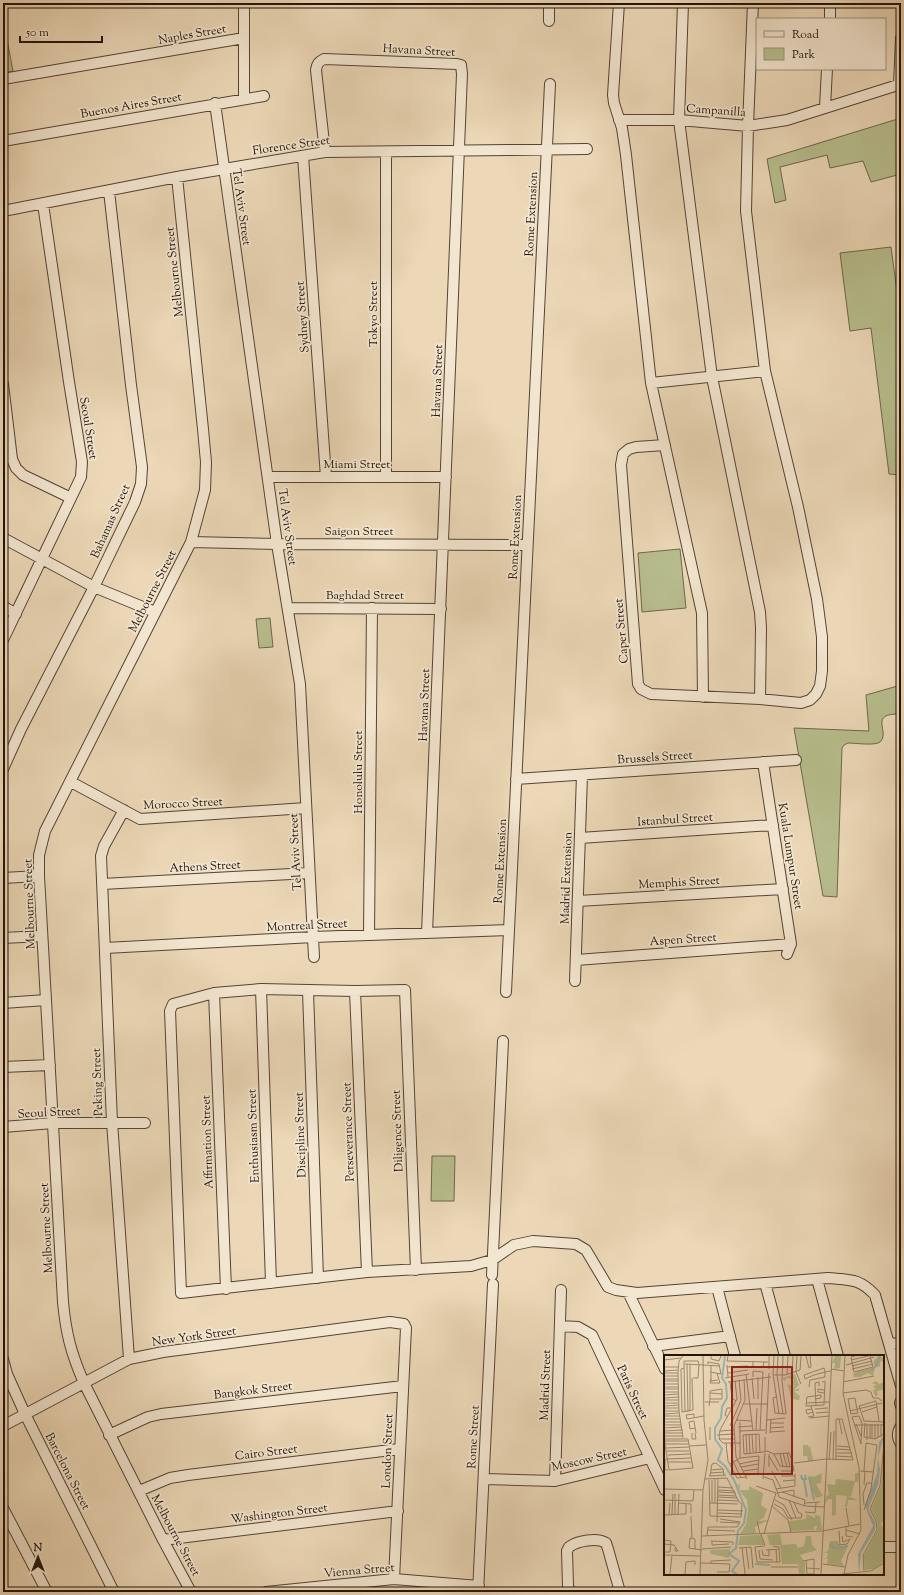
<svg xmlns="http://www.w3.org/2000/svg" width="904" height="1595" viewBox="0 0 904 1595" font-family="'Sorts Mill Goudy',serif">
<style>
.green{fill:#b8be8e;stroke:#6d684c}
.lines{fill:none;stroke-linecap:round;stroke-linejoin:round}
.street-casing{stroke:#544436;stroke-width:12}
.street{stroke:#f3e6d0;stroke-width:10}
.labels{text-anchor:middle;stroke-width:3.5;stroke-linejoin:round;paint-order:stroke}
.street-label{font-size:12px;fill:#22130b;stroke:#f3e6d0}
.inset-river{fill:none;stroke:#9bb8b7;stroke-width:2}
.inset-road{fill:none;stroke:#9b8972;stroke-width:1}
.view{fill:#8f2418;fill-opacity:0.15;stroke:#8f2418;stroke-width:2}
.inset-edge{fill:none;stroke:#22130b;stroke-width:2}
</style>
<rect width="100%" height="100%" fill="#ecd8b7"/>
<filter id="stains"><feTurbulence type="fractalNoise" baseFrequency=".005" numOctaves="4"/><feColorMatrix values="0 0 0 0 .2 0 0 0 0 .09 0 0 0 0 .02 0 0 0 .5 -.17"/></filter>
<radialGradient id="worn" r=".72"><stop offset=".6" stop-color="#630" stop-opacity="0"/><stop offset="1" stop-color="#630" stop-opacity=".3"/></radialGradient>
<path class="green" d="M3 19 13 71 3 73Z
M901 118V174L871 182 863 161 830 168 827 155 780 167 786 200 775 203 767 159Z
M891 247 898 299H901V475L889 474 871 328 850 331 840 253Z
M680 549 686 608 642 612 638 553Z
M270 618 273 647 259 648 256 619Z
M901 685V714C867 713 891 732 880 742 875 746 855 743 848 743L844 745 842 748 837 897 823 896 794 728 869 731 866 695Z
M432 1156H455L454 1201H431Z"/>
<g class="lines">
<g class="street-casing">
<path id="street" d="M244 3V99
M549 3V21
M619 3 613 95 614 103 622 128 626 155 651 383 702 613 703 697
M683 3 679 120 712 377 760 612 761 628 760 699
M830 19V3
M3 79 244 38
M899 85 901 38
M215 103 277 544 300 684 314 957
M825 107 827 69
M619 120H679L748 126 787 120 901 84
M3 141 264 96
M325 152 316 70C317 64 318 62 324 59L457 64 461 65 462 74 427 933
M386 152V477
M303 156 326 477
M177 177 203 429 206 462 205 490 191 542 45 831 39 855V876L63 1302C66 1334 71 1353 84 1383L163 1540 191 1592
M3 211 177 177 325 152 587 149
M651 383 765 371
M3 384 12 459 16 468 23 475 71 498
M665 445 636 447 629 449 623 454 621 465 638 684 641 689 651 694 760 699 801 703 810 700 816 694 820 686 822 671V637L817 599 798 507 765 371 746 211 748 126 753 3
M268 477H446
M3 538 94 587 155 612
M191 542 277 544 527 545
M3 606 16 614
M288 608 441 609
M3 640 81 477 82 462 69 382 43 204
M763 762 791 944 787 954
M3 769 21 729 94 587 135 502 141 484 142 467 131 385 109 191
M516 779 796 760
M71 782 140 819 306 808
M124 810 104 846 101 856 112 1122 129 1359
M580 838 773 825
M3 878 39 876
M102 884 309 873
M578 901 783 889
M369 935 372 608
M3 938 42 936
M105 948 313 937 509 930
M576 960 791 944
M575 981 582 775
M261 989 271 1283
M308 991 318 1278
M355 991 367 1272
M506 992 550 84
M214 993 226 1289
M3 1003 46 1000
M3 1067 50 1065
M3 1127 53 1123H145
M416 1270 405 990 355 991 261 989 214 993 173 1004 170 1011 181 1293 367 1272 471 1266 492 1260 514 1245 533 1241 576 1244 586 1250 608 1287 616 1290 637 1293 828 1278C850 1280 859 1278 875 1295L901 1386
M492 1275 503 1041
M817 1279 838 1356
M765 1283 785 1356
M717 1287 735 1356
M628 1292 665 1369
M560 1326 578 1327 592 1335 665 1490
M889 1344 901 1343
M653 1346 730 1336
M3 1359 7 1374 25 1414 114 1592
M901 1401 900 1403 901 1406
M3 1426 129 1359 163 1352 390 1322 404 1324 406 1328 394 1579
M901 1426C897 1432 897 1438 901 1444
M109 1435 148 1417 161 1414 403 1386
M485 1479 555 1481 650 1458
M555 1481 561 1290
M139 1491 170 1478 188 1475 399 1449
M3 1508 47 1592
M163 1540 398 1511
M883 1547H901
M266 1592 394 1579 479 1586
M478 1592 493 1284
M570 1592 568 1586 567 1551 569 1547C577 1541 597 1537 606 1543L608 1549 620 1592"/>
</g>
<use href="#street" class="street"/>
</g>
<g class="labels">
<g class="street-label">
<text transform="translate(192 34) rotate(-10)" y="4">Naples Street</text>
<text transform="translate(419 50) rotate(3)" y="4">Havana Street</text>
<text transform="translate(131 105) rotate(-10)" y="4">Buenos Aires Street</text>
<text transform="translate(716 110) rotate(4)" y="4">Campanilla</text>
<text transform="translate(291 145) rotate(-8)" y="4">Florence Street</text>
<text transform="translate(242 207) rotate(82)" y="4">Tel Aviv Street</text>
<text transform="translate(531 214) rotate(-87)" y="4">Rome Extension</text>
<text transform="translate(174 272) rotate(-96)" y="4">Melbourne Street</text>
<text transform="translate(373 314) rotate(-90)" y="4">Tokyo Street</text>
<text transform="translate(302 317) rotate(-94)" y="4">Sydney Street</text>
<text transform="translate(437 381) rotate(-88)" y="4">Havana Street</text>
<text transform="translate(89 428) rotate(81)" y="4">Seoul Street</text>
<text x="357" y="468">Miami Street</text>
<text transform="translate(110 521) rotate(-66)" y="4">Bahamas Street</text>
<text transform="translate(288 527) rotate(82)" y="4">Tel Aviv Street</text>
<text x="359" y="535">Saigon Street</text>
<text transform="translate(515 537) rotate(-87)" y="4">Rome Extension</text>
<text transform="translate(152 591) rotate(-63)" y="4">Melbourne Street</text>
<text x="365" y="599">Baghdad Street</text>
<text transform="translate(621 631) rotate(-95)" y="4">Caper Street</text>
<text transform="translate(424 705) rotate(-88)" y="4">Havana Street</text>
<text transform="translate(655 757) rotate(-4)" y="4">Brussels Street</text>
<text transform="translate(358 772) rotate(-90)" y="4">Honolulu Street</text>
<text transform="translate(183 803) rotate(-3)" y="4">Morocco Street</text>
<text transform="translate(675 819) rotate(-4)" y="4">Istanbul Street</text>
<text transform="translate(295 852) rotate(-93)" y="4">Tel Aviv Street</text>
<text transform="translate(791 856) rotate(81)" y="4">Kuala Lumpur Street</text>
<text transform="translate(500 861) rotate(-87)" y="4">Rome Extension</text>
<text transform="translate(205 866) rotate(-3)" y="4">Athens Street</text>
<text transform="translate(566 878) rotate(-88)" y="4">Madrid Extension</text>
<text transform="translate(679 882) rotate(-3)" y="4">Memphis Street</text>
<text transform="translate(29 904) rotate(-92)" y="4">Melbourne Street</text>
<text transform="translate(307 925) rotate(-3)" y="4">Montreal Street</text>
<text transform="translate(683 939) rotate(-4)" y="4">Aspen Street</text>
<text transform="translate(97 1082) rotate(-92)" y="4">Peking Street</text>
<text transform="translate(49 1112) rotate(-3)" y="4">Seoul Street</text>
<text transform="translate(397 1131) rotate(-92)" y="4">Diligence Street</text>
<text transform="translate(348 1132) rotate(-92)" y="4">Perseverance Street</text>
<text transform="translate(300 1135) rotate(-92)" y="4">Discipline Street</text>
<text transform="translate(253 1136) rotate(-92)" y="4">Enthusiasm Street</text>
<text transform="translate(207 1142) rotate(-92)" y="4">Affirmation Street</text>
<text transform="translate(46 1228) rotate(-93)" y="4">Melbourne Street</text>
<text transform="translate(194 1336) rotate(-8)" y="4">New York Street</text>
<text transform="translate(545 1385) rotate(-88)" y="4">Madrid Street</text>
<text transform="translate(253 1390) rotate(-7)" y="4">Bangkok Street</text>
<text transform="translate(633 1392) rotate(65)" y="4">Paris Street</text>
<text transform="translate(473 1437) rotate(-87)" y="4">Rome Street</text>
<text transform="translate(387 1451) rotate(-88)" y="4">London Street</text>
<text transform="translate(266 1452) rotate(-7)" y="4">Cairo Street</text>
<text transform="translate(589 1459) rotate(-12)" y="4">Moscow Street</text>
<text transform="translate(68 1471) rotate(63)" y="4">Barcelona Street</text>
<text transform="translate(279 1513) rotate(-7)" y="4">Washington Street</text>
<text transform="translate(176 1535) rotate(62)" y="4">Melbourne Street</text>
<text transform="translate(359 1570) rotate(-5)" y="4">Vienna Street</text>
</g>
</g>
<g transform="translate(664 1355)">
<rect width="220" height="220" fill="#ecd8b7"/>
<path d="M171 1H177L176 13 170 14 171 8H168ZM214 1 220 3V7L216 6V11L211 13 209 21 204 18 196 22H190L189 19 195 16 211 12 209 7ZM131 19 135 30 130 35 136 33 134 36H130L136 41 135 45 127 44 124 29 131 32 128 29 130 24 123 23 120 26 119 23ZM212 26 215 29 220 27V34L213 36 214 40 211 41 209 35 212 34 209 31 213 30 208 28ZM139 90H144L145 93 146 90 149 106H144L143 101H139ZM220 92V167L216 168 220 174V207L210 214 201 215 199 202 214 175 213 166 207 154 217 131ZM158 118 157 128 152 129 159 141 152 143 147 133 145 121 150 122ZM191 118H195L194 127H191L187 141H184L194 145H184L183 152H181L183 141 172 140V160L168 161V144H164L161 149 162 141 165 140 163 129 171 130 172 124 191 126ZM73 129 76 130V135H85V131L99 138 97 150 103 154 100 163 94 166 105 165 91 172 92 178 76 179 82 169 84 155 83 145 77 138ZM143 159 151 163V160L156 161 158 175H152L153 171H150V175L127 176 125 166 142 164ZM116 179 118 190 132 189 134 193 140 191 142 181H147L148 190 153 195 136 200 141 208V219H135L134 209H118L116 190H106L103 180ZM97 180 100 190H74L76 181ZM166 186H174L175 192 184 191 177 206 180 211 163 209 164 204 159 203H163L164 198H159L164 196ZM66 194 65 203 47 199 46 195Z" fill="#b8be8e"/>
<path d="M220 81 214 103 216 115 214 130 204 154 211 167V175L197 198 195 219 194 199 209 171 201 151 213 119 215 87Z" fill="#9bb8b7"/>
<path class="inset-river" d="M61 1 58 23 62 29 63 43 58 52 57 63 51 73V84L58 94 54 105 61 111 70 125 82 155 80 168 74 176 72 193 65 199 75 206 68 216 73 219M207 15 212 11 216 1M137 120 138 124H142L141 120M145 122 150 145M140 124 143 142M166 189 169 193 184 191M91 209 106 210"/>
<path class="inset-road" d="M19 1 15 6 14 18 15 56 19 83M47 1V4L55 6 57 1M64 1 63 6 104 7M110 1 109 19 115 59M114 1 113 20 119 59M133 1 132 17 137 29M142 1 145 13 147 12 146 1M191 1 187 2 190 17 209 12 206 1M0 5 17 3M187 5 204 1M89 6V12H99L100 7M20 9 21 57M20 9V6H34L35 9M21 9 56 11M23 9 24 57M26 9V56M44 9V7L55 9 57 19 46 17M47 10V26L54 25M63 10 64 22M182 10 210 2M188 11 208 6M0 12H14M63 12 84 11M20 13 17 14 18 57 29 55 28 23M105 14V1M167 14 180 16M188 14 209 9M0 16 14 15M128 17 129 1M0 18H14M64 18 84 15M82 19 89 76M123 19 124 1M109 20H121L136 15 137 1M0 21H14M89 22V16L99 17 96 75M94 22V44M29 23H34L35 9M61 23 85 19M88 23 90 44M0 24H14M47 24 46 28H56L53 18M80 24 81 45 70 71 72 102 83 124M0 26H14M71 26 73 44 56 75 55 84 59 88H77M64 27 107 22M66 27 68 43 72 46M179 27 210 21M0 29H14M0 32H14M145 32 146 25 161 22V17L160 13 140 20 141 24 150 20 161 17 166 16H167M0 34H14M0 37H15M46 38 58 39M160 38 154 37V34L160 35M179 38 202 35 207 37 209 43H214L218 46M0 40 15 39M112 42 109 43 111 58 122 59 118 26 119 1M0 43 15 42M151 44 157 43V40L143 42 142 51 160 50 161 26 158 27M0 45H15M41 47H55M0 48H14M142 48 165 47M80 49H103M0 51 15 50M45 51 46 44V36L58 34V44H46M152 51 151 28 155 27V31M0 53H15M148 54 142 55 143 59 149 57M151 54 164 53M193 55 191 43 184 44 187 59 194 58 193 55M0 56H15M186 56 218 48M198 57 213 52M152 58 165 57M0 59 15 58M0 61H16M195 61 198 68 197 89 188 62ZM30 62V59L22 60 23 64 40 61M64 62 61 60 63 53H69M144 62 150 61 147 51M146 63 165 61M0 64H16M175 64 178 79M0 65 1 89H25M72 65 88 66M102 65 121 63M215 66 212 46 195 51 200 66 220 67M0 67H17M76 67V103M107 68H120M201 68 200 82 211 84 220 79M192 69 197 81M217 69V82M0 70H17M190 70H220M66 71 77 45 75 25M74 72 88 71M0 73 18 72M31 73 26 74 25 67 30 66 32 78M106 73 120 72M92 75 93 53M0 76 19 75M56 76 70 75M75 76 101 75M106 77 121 76M0 78H19M28 78V84H32L31 78M106 78 107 64M82 79 83 99M85 79 86 98M88 79 89 97M92 79V98M102 79 105 18M53 80 70 79M0 81H19M206 83V69M208 83V69M214 83V69M1 84H24L29 113 5 115 1 89M55 84H71M211 84V69M46 85V72M203 85V69M1 86H25M62 88 64 106 73 123 82 122M67 88 68 104 77 123M26 91 42 90M173 91 186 92M2 93 25 92M173 94 187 95M3 96H25M96 97 95 79 79 80 80 99 99 97 103 96 110 99 125 98 129 108M101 97V82M119 98 123 112M173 98H188M110 99 116 111 126 112 123 98M116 99 119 112M4 100 26 99M105 101 114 116M172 101 188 102M4 103 1 105V115H4M4 104 27 103M165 105 167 77M169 105 170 76M172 105V64H178L189 105M4 107H28M130 108 162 104 189 105M66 109 76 103 95 101 94 118M75 109 95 105M77 112 94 109M105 112V99M47 115 59 114M79 116 94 114M108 116 117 133M117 116H130L129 110M196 116 209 117M200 116 202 88 213 90 207 134 200 155M46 118 60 117M81 120 99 119M45 121 62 120M46 121 48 109 52 108 59 114 60 120M117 121H131M100 122 109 125 115 142 141 151 160 152M41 124 63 123 75 147 78 149 77 162 46 161M51 124V148M99 124 101 98M45 125 46 161M119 126 131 125M200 130 201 116M92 131 112 138 108 151 124 165 127 177M54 132 69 133M0 134 39 135M112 134 131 131V119M54 135 71 136M54 137 72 138M118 137 141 145 140 151M113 138 130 135V142M54 140 72 141M54 142 73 143M0 145 29 146 30 135M54 145 74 146M111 145 120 150 128 165M125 145 132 163M14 148 27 149V158M46 148 74 149M48 148V125M141 148 156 147M110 149 119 154 124 163H137L138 159 134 157 130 147M200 150 199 139 203 128H208M182 153 185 171M54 155 79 156M141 157 151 158 152 148M54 158 78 159M8 159 9 139M14 159 15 139M0 160 22 159V149M5 160 6 148M11 160V139M27 161 28 183M93 166 96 179M53 167 54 124M56 167 75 168M182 171V181L189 182M43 175 71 176M182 175 196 179M175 176 176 190M97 179 101 191M100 179 108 151M38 181 159 176 196 169M43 181 44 172H73L76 167 56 164M0 185 7 186 6 197H0M47 186 69 187V190M48 186V190L65 189M0 189 10 190 14 196H11V193M174 190 183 189 186 184 179 187 178 181M100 191 91 192 93 207H116L115 194M78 192 81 219M82 192 85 214M87 192 89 213M75 193 87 192M31 194V184L26 183 25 193 31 194 38 195M38 194 67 192M95 195 96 204 109 205M98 195 99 200 105 201V195M102 195 115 194V192L109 191M112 195 113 207M0 200 36 201M139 206 150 204V219H143L142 205M37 208 66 209 65 217H53M47 209V206L67 205M159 209 181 212M107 212H134M143 213 156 214M200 216 199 200 213 175 212 166 206 154 216 131 220 89M6 219 8 200M21 219 22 207 31 206V210M36 219 39 135 44 105 40 65 39 1M157 219 168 1M178 219 207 216 220 208M180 219 184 200 197 175 195 113 179 38 181 1"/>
<path class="view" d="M68 12H128V119H68Z"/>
<rect width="220" height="220" class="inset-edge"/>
</g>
<rect width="904" height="1595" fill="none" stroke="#ecd8b7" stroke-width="16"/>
<rect x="4" y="4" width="896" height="1587" fill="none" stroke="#22130b" stroke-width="2"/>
<rect x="8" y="8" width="888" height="1579" fill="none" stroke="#22130b"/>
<rect x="756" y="18" width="130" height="52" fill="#f3e6d0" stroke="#9f9281"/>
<rect x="764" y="31" width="20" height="6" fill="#f3e6d0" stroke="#9f9281"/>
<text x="792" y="38" font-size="12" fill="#22130b">Road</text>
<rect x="764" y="48" width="20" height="12" fill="#b8be8e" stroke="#9f9281"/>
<text x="792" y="58" font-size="12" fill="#22130b">Park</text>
<g transform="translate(38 1557)" stroke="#f3e6d0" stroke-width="3" paint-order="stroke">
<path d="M0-3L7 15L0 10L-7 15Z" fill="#22130b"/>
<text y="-6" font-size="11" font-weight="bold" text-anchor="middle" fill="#22130b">N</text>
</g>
<path d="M20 36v6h82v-6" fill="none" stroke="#22130b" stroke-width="2"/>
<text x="26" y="36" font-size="12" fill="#22130b" stroke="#f3e6d0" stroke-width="3" paint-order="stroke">50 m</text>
<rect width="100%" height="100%" filter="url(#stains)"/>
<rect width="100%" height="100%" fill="url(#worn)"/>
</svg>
